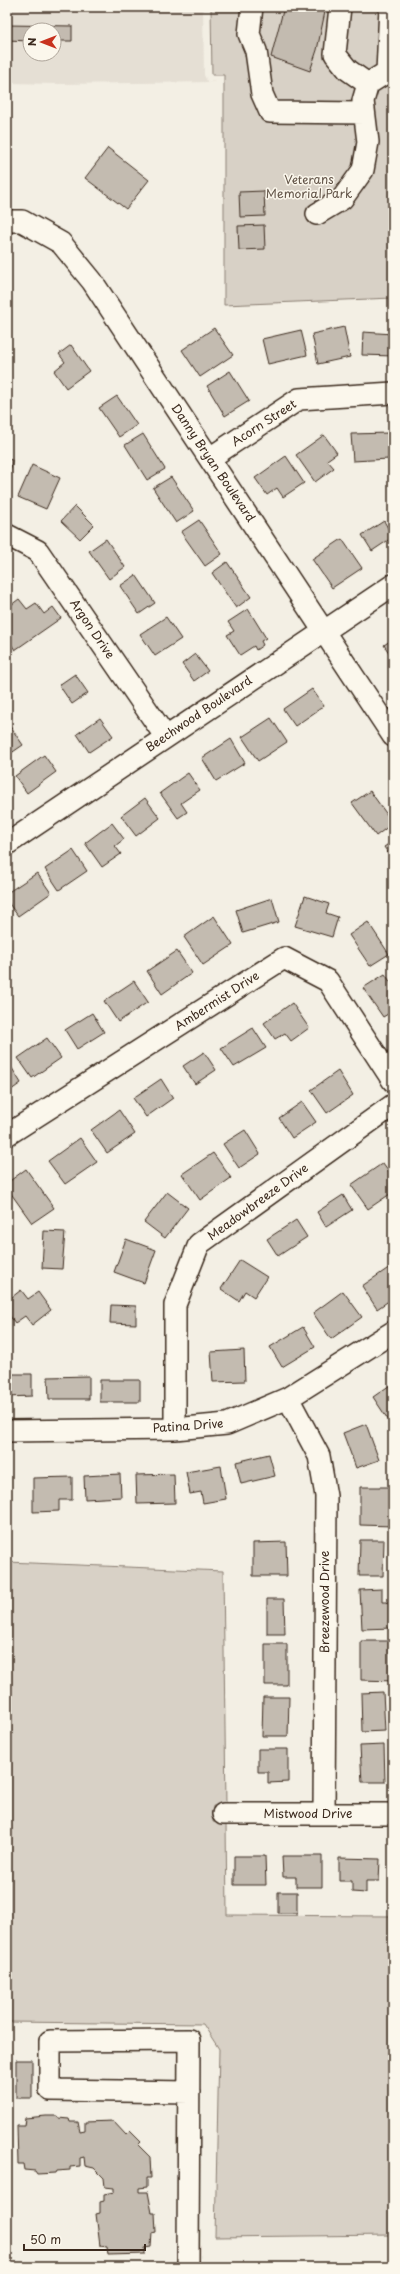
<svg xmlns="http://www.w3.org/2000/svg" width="400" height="2274" viewBox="0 0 400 2274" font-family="'Playpen Sans',sans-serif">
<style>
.built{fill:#e5dfd4;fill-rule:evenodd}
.green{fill:#d8d1c6;stroke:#8a7e72}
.building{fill:#c3bbb0;stroke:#3b2a1e}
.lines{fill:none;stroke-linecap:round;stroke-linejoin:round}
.minor-casing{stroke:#3b2a1e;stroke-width:24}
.path{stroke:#3b2a1e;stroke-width:2.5;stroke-dasharray:1 3;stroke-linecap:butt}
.minor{stroke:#fbf7ec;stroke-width:21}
.labels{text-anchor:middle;stroke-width:3;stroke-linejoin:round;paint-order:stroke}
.park-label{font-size:12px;fill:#625448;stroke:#fbf7ec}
.street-label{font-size:12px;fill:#3b2a1e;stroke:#fbf7ec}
</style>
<rect width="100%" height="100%" fill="#f3efe4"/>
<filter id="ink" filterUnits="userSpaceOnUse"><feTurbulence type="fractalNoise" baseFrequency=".025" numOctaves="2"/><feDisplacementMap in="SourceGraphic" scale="8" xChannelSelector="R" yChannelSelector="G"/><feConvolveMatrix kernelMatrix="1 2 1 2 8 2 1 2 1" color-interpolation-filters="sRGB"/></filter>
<g filter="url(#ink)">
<path class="built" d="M7 7H203L204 75 207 81 216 82 58 84 7 83ZM30 30H54V54H30Z"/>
<path class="green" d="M211 7H393V298L224 305V75H212Z
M7 1562 223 1571 226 1806H213V1822L226 1823 227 1915 393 1916V2235L215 2237 219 2049 203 2024 7 2022Z"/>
<path class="building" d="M284 7H326L317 50 310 71 271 57Z
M7 25 72 26V41H54V30H30V41L7 40Z
M108 148 149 180 126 209 85 178Z
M264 191 265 216 240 217 239 192Z
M264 225 265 249 239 250 238 226Z
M344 327 350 357 318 364 312 334Z
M214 328 233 355 200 377 182 350Z
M301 330 307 355 268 364 262 339Z
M363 332 393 334V356L362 355Z
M71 345 89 371 66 388 54 371 65 362 59 354Z
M230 371 249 401 225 416 207 386Z
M117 396 137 425 119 437 99 408Z
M389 433V459L353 461 351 434Z
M143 434 165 469 147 480 125 445Z
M324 435 337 453 327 460 334 468 315 482 296 455Z
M286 456 304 483 283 497 277 488 267 495 255 478Z
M7 459 12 460 8 489H7Z
M32 465 60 478 46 509 18 497Z
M171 477 194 511 176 523 153 488Z
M75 506 94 525 80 539 61 521Z
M199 520 222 554 205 566 181 532Z
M384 521 393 537 372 551 362 535Z
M106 539 125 567 109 579 89 551Z
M342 539 362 568 332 588 312 559Z
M227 562 251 597 236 608 212 573Z
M136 575 155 603 139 614 120 586Z
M19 599 27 609 36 603 44 614 53 607 61 618 15 650 7 638V608Z
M248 609 266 638 261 641 263 645 256 650 254 646 240 655 227 635 234 631 228 622Z
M166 617 181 639 155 656 140 634Z
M393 639V659L384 645Z
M195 654 208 671 194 681 182 664Z
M75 674 88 693 72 704 59 685Z
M312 689 324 706 295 726 283 709Z
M100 718 113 736 89 752 77 734Z
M271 718 287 742 258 761 242 737Z
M7 722 23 745 7 756Z
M231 739 245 763 216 781 202 758Z
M44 755 56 772 27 793 15 776Z
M188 773 200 790 181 803 187 812 178 818 160 793Z
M370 791 393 823 376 836 352 803Z
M145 798 160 818 136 836 121 816Z
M112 823 124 839 115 846 121 854 102 867 85 843Z
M393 841V860L384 847Z
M73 850 87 871 59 890 45 869Z
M37 873 51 893 18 916 7 901V893Z
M305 896 329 904 326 913 338 917 332 937 295 926Z
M272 898 279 922 243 933 236 910Z
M214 916 233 945 203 965 184 937Z
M368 922 389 954 370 966 349 935Z
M177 951 192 973 162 994 147 971Z
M385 974 393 986V1011L383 1017 363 988Z
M134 981 148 1002 118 1022 104 1001Z
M292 1003 309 1028 291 1041 285 1033 275 1039 264 1023Z
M92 1013 104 1032 77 1049 65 1030Z
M253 1028 266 1048 234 1067 221 1048Z
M47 1038 61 1058 32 1078 18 1058Z
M204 1052 216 1070 195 1084 183 1066Z
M10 1065 21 1083 7 1093V1067Z
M338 1071 353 1095 327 1113 311 1090Z
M161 1079 173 1098 146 1117 133 1098Z
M302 1102 316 1122 292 1138 279 1118Z
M119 1110 135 1134 107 1153 91 1130Z
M245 1130 260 1154 239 1168 223 1144Z
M80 1138 97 1162 65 1184 48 1161Z
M213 1153 231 1178 200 1200 182 1174Z
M383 1163 393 1177V1192L368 1209 351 1185Z
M26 1169 54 1208 32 1223 7 1188V1183Z
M167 1192 188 1208 165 1238 144 1222Z
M343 1195 352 1210 326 1227 317 1212Z
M296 1220 307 1237 278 1256 267 1239Z
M44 1231 65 1232 62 1269 42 1268Z
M126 1239 156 1250 144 1283 114 1272Z
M240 1260 267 1277 254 1297 245 1291 239 1301 221 1289Z
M390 1267 393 1272V1298L377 1309 362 1286Z
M21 1290 28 1299 38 1292 51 1310 32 1325 25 1316 15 1323 7 1312V1301Z
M343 1291 362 1317 331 1339 313 1313Z
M111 1305 136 1306V1324L110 1323Z
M303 1327 315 1347 282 1367 270 1347Z
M244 1350 245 1381 213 1382 211 1352Z
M7 1374H32V1396L7 1397Z
M89 1376V1399H49L48 1377Z
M100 1380H140V1402H100Z
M393 1383V1423L391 1424 373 1397Z
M366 1424 379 1460 356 1468 343 1433Z
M269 1454 275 1476 241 1484 236 1462Z
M221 1466 226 1499 203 1503 201 1492 190 1494 186 1472Z
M120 1474 121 1497 85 1499 84 1476Z
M174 1474 175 1503 137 1504 136 1475Z
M72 1477V1500H59V1511L33 1512V1478Z
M360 1487H393V1526L360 1525Z
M360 1540H384L383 1576H359Z
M286 1542 287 1576H253V1543Z
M382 1589V1602H393V1628L362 1629 360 1590Z
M267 1599H284L285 1634H267Z
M361 1641H393V1681L361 1680Z
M265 1644H287V1685H265Z
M383 1692 385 1731 362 1732 361 1693Z
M263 1697H289L288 1736H262Z
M384 1745 385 1782H362L360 1746Z
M258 1749H288V1782L268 1783V1772H258Z
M234 1856H265L266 1885H234Z
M282 1856H322V1887H296V1877H283Z
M339 1858 380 1859 379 1881H366V1893L352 1892V1881H339Z
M278 1892H297V1913H278Z
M16 2060H32V2098H16Z
M46 2116H57L58 2118 69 2119 70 2122H78L80 2132 85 2131V2122L113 2121 126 2135 130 2131 141 2142 138 2145 150 2157 151 2178H147V2187L139 2188V2192H148L152 2213H155L156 2232 152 2233 151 2247 145 2248V2254L108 2255 107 2247 100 2246 96 2214 100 2213V2202L104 2201V2194L114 2192V2188L105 2187 104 2178 94 2168 85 2166 84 2157 80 2158V2166L70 2167V2170L57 2171 56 2173 37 2174 35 2171 24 2170 23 2164H18L17 2126H24L25 2118Z"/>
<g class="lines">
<g class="minor-casing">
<path id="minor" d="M252 7 249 34 256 51 262 94 270 112 364 113
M340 7 335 54 348 70 368 84
M317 214 342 199 363 170 368 142 363 101 368 84 387 72 390 7
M7 221H22L61 243 92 281 393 736
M210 458 299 399 393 393
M7 535 38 551 165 736
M7 844 393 585
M7 1135 284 958 328 981 393 1081
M288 1398 319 1456 326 1496 324 1814
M175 1429V1305L199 1244 393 1105
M7 1431 175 1429 227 1424 288 1398 393 1332
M223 1814H393
M188 2267 189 2040 50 2041V2090L189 2092"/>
</g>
<path class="path" d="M393 160 390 163 393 175"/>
<use href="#minor" class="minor"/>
</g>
</g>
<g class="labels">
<g class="park-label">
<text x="309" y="184">Veterans<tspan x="309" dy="14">Memorial Park</tspan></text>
</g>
<g class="street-label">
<text transform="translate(264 423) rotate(-33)" y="4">Acorn Street</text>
<text transform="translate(213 463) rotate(56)" y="4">Danny Bryan Boulevard</text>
<text transform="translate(92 629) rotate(56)" y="4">Argon Drive</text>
<text transform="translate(199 714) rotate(-34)" y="4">Beechwood Boulevard</text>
<text transform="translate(217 1001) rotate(-33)" y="4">Ambermist Drive</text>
<text transform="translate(258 1202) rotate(-36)" y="4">Meadowbreeze Drive</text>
<text transform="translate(188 1426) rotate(-4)" y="4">Patina Drive</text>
<text transform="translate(325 1602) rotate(-90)" y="4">Breezewood Drive</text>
<text x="308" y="1818">Mistwood Drive</text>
</g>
</g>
<rect width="400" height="2274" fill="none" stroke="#fbf7ec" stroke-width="24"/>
<rect x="12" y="12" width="376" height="2250" fill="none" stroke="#3b2a1e" stroke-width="1.5" filter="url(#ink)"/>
<g transform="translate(42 42) rotate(270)"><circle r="19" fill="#fbf7ec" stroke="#aea59a"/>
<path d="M0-3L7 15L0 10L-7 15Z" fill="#c8321e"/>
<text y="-6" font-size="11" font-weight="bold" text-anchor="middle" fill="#3b2a1e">N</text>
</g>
<path d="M24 2244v6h121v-6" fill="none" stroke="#3b2a1e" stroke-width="2"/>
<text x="30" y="2244" font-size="12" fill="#3b2a1e" stroke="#fbf7ec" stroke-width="3" paint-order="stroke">50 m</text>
</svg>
